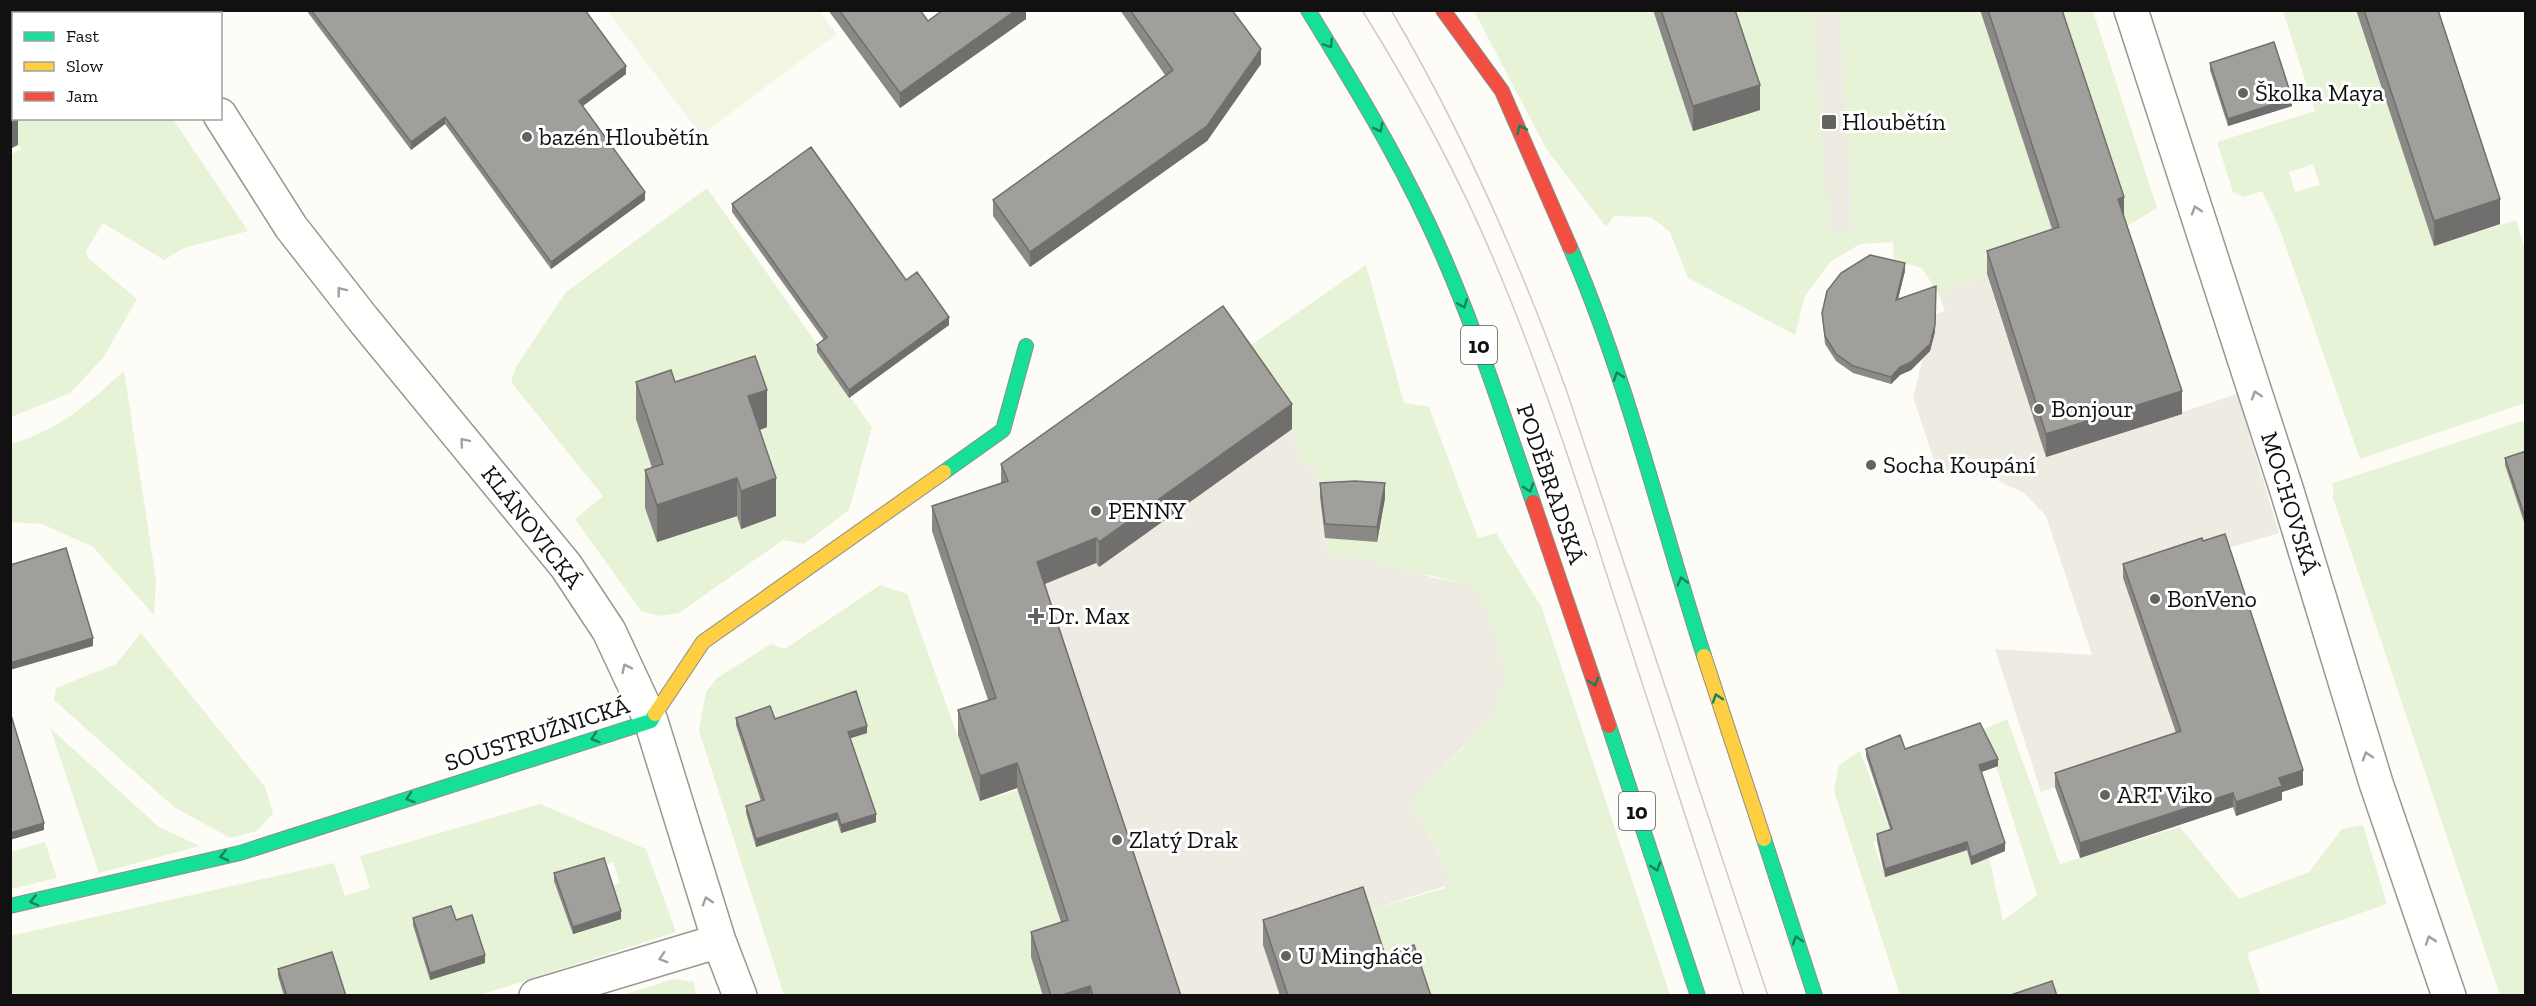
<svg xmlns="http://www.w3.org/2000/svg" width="2536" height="1006" viewBox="0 0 2536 1006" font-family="'Zilla Slab',serif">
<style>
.green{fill:#e7f3d7;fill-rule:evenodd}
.pitch{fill:#f0f6e1}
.plaza{fill:#edebe2}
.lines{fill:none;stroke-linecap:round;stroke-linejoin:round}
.street-casing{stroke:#979795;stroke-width:36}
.fast-casing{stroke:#8e8d8b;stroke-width:16}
.slow-casing{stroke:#8e8d8b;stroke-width:16}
.jam-casing{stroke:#8e8d8b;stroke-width:16}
.street{stroke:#fffffe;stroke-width:33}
.fast{stroke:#16e098;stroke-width:14}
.slow{stroke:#ffcf43;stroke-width:14}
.jam{stroke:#f24e42;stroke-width:14}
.tram{stroke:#d9c6c7;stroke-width:1.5}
.wall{fill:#8a8986}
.shaded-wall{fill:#716f6d}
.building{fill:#a19f9c;stroke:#716f6d;stroke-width:1.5}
.oneway{stroke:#14835b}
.oneway2{stroke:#a0a09f}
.poi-dot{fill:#646362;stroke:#fff;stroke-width:2}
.labels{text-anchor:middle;stroke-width:6;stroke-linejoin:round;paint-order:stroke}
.shield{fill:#fff;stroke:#585858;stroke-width:1.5}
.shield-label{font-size:22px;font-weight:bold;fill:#111}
.poi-label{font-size:24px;fill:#111;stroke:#fff;text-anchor:start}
.street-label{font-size:24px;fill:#111;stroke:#fff}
</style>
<rect width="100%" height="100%" fill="#fdfcf7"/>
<path class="green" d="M11 11H121L123 13 14 14V118L173 119 248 231 184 248 164 260 103 223 86 251 88 258 137 299 103 358 70 393 11 417 10 155 21 149 11 131Z
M1474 11H1653L1693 131 1727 11H1980L2057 242 2054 11H2093L2157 208 2121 230 1988 274 1987 276 1938 293 1922 268 1894 260 1893 242 1860 244 1830 262 1805 296 1795 335 1688 278 1670 232 1651 217 1614 216 1606 227 1547 150Z
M2283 11H2356L2434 246 2516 220 2525 250V403L2360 459 2280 230 2262 191 2243 197 2233 192 2217 142 2315 111ZM2313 164 2320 185 2295 192 2289 172Z
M707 188 819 347 817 352 872 427 849 510 804 544 783 540 679 613 660 616 641 611 575 519 603 496 511 382 516 367 566 292ZM755 393 737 516 657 542 663 502Z
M1366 265 1404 403 1429 407 1478 538 1496 533 1542 608 1670 995H1422L1385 980 1363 912 1445 888 1440 861 1442 856 1410 804 1468 743 1474 585C1425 576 1377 561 1327 555L1325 538 1377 541 1320 497 1317 470 1299 460 1292 429 1244 350Z
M124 371 156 580 154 615 93 547 42 524 11 522V444C61 429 86 405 124 371Z
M2525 420V458L2505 465 2526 528 2525 995H2500L2333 498V483Z
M880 585 907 594 981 802 1018 790 1070 946 1044 995H784L699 731 706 692 717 678 771 644 785 649ZM856 699 848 739 841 833 837 820 764 807Z
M141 633 265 787 273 813 257 831 230 838 174 807 54 700 56 688 116 664Z
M2007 719 2060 864 2180 827 2239 899 2309 872 2342 829 2363 825 2387 904 2247 953 2261 995H1900L1834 791 1839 765 1860 751 1892 836 1873 842 1885 876 1967 850 1970 862 1989 856 2003 921 2037 895 1984 729Z
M50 728 159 827 200 846 99 873Z
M540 804 646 849 676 932 477 996 344 995 317 956 303 961 305 968 284 995H11L10 936 334 863 345 896 370 888 360 856ZM613 862 620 883 611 887 555 881Z
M45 842 57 878 11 889V852Z
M674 979 694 982 696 995H623Z"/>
<path class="pitch" d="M608 11H819L837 34 701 135Z"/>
<path class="plaza" d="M1839 12 1854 231 1829 233 1814 14Z
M1987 276 2046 457 2237 394 2279 533 2123 579 2181 746 2041 792 1995 649 2092 655 2046 516 2024 493 1986 475H1939L1913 397 1923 358 1930 348 1935 332 1936 314 1945 311 1938 293Z
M1292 429 1299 460 1317 470 1327 555 1365 559 1435 578 1474 585 1498 638 1504 676 1495 713 1410 804 1442 857 1440 861 1451 884 1363 912 1280 995H1172L1037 587 1096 563 1099 566Z"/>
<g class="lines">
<g class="street-casing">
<path id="street" d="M167 10 168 14
M2131 10 2287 491 2376 783 2449 996
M220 115 291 227 363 319 566 566 609 631 651 721 719 941 740 996
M536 996 719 941"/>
</g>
<g class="fast-casing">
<path id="fast" d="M1308 10C1351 80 1394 150 1429 225 1471 314 1501 409 1533 502
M1570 247C1627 379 1660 519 1704 656
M944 472 1003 430 1026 346
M1609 726 1698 996
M1764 839 1815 996
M10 906 240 853 651 721 655 714"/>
</g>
<g class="slow-casing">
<path id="slow" d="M1704 656 1764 839
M655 714 703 642 944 472"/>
</g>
<g class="jam-casing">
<path id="jam" d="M1443 10 1502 91 1570 247
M1533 502 1609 726"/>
</g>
<use href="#street" class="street"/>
<use href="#fast" class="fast"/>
<use href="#slow" class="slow"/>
<use href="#jam" class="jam"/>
<path class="tram" d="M1362 10C1413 92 1459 176 1496 265 1543 376 1580 491 1617 606 1660 735 1702 865 1744 996
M1391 10C1463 132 1519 260 1567 392L1768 996"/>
</g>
<path class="wall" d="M306 10H585L626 74 582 106 645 200 551 269 445 124 411 150Z
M828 10H920L928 21 1026 10V19L900 108Z
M1120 10H1232L1261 64 1207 141 1030 267 993 216V200L1165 75Z
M1653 10H1735L1760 110 1693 131Z
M1980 10H2062L2182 414 2046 457 1987 274V251L2052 229Z
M2356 10H2438L2500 224 2434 246Z
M2210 63 2292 106 2228 126 2210 70Z
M732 204 906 280 949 325 849 398 817 352V345L824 340 732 212Z
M1905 271 1898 299 1935 332 1930 351 1911 370 1900 375 1891 384 1853 373 1836 361 1825 344 1822 313Z
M636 382H675L767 427 760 430 776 516 741 529 737 516 657 542 645 508V470L652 468 636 419Z
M1292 429 1099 567 1096 563 1045 584 1181 996H1043L1031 957V932L1061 922 1017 788 980 801 958 735V710L988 700 932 531V506L1001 483V464Z
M2526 451V528L2505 465V458Z
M1320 483 1385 498 1377 542 1325 538 1320 497Z
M2123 564 2303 785 2282 792V800L2236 816 2233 807 2080 858 2055 787V773L2176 733 2123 578Z
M736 718 775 719 867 733 850 738 876 822 841 833 837 820 756 847 746 813V806L761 801 736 725Z
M1866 749H1905L1998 766 1981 772 2005 851 1971 865 1967 850 1885 877 1877 841V834L1890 829 1866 756Z
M554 873 621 919 573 934 554 881Z
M413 918 456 920 485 963 430 980 413 925Z
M1263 920 1385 955 1431 996H1280L1263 945Z
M278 969 346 996H284L278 976Z"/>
<path class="shaded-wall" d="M1016 10H1026V19L900 108V93Z
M1261 49V64L1207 141 1030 267V252Z
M626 66V74L579 109V101Z
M1760 85V110L1693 131V106Z
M2292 98V106L2228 126V119Z
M445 117V124L411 150V142Z
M18 120V145L10 149V124Z
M645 192V200L551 269V262Z
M2124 197V220L2118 199Z
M2500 199V224L2434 246V221Z
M1905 263V271L1896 307V300Z
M1936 286 1935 332 1930 351 1911 370 1900 375 1891 384V377Z
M949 317V325L849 398V390Z
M767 390V427L748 434V396Z
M2182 391V414L2046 457V434Z
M1292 404V429L1099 567V542Z
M737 478V516L657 542V505Z
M776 478V516L741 529V491Z
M1385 483V498L1377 542V527Z
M1096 538V563L1037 587V562Z
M93 638V646L10 670V663Z
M867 726V733L848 739V732Z
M1998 759V766L1979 773V765Z
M1017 763V788L980 801V776Z
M2303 770V785L2282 792V800L2236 816V802L2279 778Z
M2233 793V807L2080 858V843Z
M837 813V820L756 847V839Z
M876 814V822L841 833V825Z
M44 823V830L10 840V833Z
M1967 842V850L1885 877V869Z
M2005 843V851L1971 865V857Z
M621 911V919L573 934V927Z
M485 955V963L430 980V973Z
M1090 986V996H1059Z"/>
<path class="building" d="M311 10H585L626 66 579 101 645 192 551 262 445 117 411 142Z
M839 10H920L928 21 943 10H1016L900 93Z
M1130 10H1232L1261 49 1207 126 1030 252 993 200 1173 70Z
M1661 10H1735L1760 85 1693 106Z
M1988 10H2062L2124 197 2118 199 2182 391 2046 434 1987 251 2059 227Z
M2364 10H2438L2500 199 2434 221Z
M2274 42 2292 98 2228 119 2210 63Z
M10 107 14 112V118H17L18 120 10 124Z
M811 147 906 280 917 272 949 317 849 390 817 345 827 337 732 204Z
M1870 255 1905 263 1896 300 1936 286 1935 325 1930 344 1911 362 1900 367 1891 377 1853 366 1836 354 1825 336 1822 313 1827 291 1841 273Z
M1223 306 1292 404 1099 542 1096 538 1037 562 1181 996H1093L1090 986 1059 996H1051L1031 932 1068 920 1017 763 980 776 958 710 996 698 932 506 1008 481 1001 464Z
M755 356 767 390 748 396 776 478 741 491 737 478 657 505 645 470 663 464 636 382 671 370 675 382Z
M2526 451V520L2505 458Z
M1355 481 1385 483 1377 527 1325 524 1320 483Z
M2225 534 2303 770 2279 778 2282 786 2236 802 2233 793 2080 843 2055 773 2181 731 2123 564 2202 538 2203 541Z
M66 548 93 638 10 663V565Z
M856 691 867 726 848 732 876 814 841 825 837 813 756 839 746 806 764 800 736 718 770 706 775 719Z
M10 712 44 823 10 833Z
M1980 723 1998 759 1979 765 2005 843 1971 857 1967 842 1885 869 1877 834 1892 829 1866 749 1900 735 1905 749Z
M604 858 621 911 573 927 554 873Z
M1363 887 1385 955 1414 945 1431 996H1288L1263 920Z
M451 906 456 920 472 915 485 955 430 973 413 918Z
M332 952 346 996H287L278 969Z
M2052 981 2057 996H2008Z"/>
<defs><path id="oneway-chevron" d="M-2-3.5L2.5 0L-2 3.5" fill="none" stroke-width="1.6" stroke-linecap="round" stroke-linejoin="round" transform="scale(1.5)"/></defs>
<g class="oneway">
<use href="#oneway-chevron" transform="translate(1329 44) rotate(57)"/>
<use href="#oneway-chevron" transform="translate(1379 128) rotate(62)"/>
<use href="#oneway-chevron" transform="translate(1521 129) rotate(-115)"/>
<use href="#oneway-chevron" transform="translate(1463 304) rotate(68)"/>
<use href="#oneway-chevron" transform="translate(1618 376) rotate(-109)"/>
<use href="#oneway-chevron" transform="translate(1529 488) rotate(71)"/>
<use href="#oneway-chevron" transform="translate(1682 581) rotate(-106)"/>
<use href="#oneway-chevron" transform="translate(1594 682) rotate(72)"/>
<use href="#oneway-chevron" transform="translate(1717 698) rotate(-108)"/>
<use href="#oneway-chevron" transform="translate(595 738) rotate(162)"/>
<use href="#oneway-chevron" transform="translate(410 798) rotate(162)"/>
<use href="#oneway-chevron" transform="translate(224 856) rotate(167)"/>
<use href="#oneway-chevron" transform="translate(1656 867) rotate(72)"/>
<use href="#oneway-chevron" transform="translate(34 901) rotate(167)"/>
<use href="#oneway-chevron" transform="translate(1797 940) rotate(-108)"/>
</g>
<g class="oneway2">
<use href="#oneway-chevron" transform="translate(2196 210) rotate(-108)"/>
<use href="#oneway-chevron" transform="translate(341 291) rotate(-128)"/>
<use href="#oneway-chevron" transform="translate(2256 395) rotate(-108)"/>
<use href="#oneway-chevron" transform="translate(464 442) rotate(-130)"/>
<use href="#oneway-chevron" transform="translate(626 668) rotate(-116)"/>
<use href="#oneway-chevron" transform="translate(2367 756) rotate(-107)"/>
<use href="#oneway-chevron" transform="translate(707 901) rotate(-107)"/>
<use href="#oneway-chevron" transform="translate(2430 940) rotate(-109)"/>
<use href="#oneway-chevron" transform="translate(663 958) rotate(163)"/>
</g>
<g class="poi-dot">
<circle cx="2243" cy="93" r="6"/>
<rect x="1821" y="114" width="16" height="16" rx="3"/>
<circle cx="527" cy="137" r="6"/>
<circle cx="2039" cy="409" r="6"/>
<circle cx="1871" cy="465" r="6"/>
<circle cx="1096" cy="511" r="6"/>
<circle cx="2155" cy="599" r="6"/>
<path d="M1033 607h6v6h6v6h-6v6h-6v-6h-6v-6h6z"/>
<circle cx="2105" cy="795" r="6"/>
<circle cx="1117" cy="840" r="6"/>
<circle cx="1286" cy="956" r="6"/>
</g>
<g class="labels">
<g class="shield">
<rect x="1461" y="326" width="36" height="38" rx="4.5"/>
<rect x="1619" y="792" width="36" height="38" rx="4.5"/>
</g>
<g class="shield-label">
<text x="1479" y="353">10</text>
<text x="1637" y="819">10</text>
</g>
<g class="poi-label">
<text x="2255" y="101">Školka Maya</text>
<text x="1842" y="130">Hloubětín</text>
<text x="539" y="145">bazén Hloubětín</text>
<text x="2051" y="417">Bonjour</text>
<text x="1883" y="473">Socha Koupání</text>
<text x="1108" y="519">PENNY</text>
<text x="2167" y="607">BonVeno</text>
<text x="1048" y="624">Dr. Max</text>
<text x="2117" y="803">ART Viko</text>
<text x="1129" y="848">Zlatý Drak</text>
<text x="1298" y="964">U Mingháče</text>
</g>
<g class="street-label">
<text transform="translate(1551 484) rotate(71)" y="8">PODĚBRADSKÁ</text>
<text transform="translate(2290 503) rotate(73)" y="8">MOCHOVSKÁ</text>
<text transform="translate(532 527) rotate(52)" y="8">KLÁNOVICKÁ</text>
<text transform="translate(537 734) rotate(-18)" y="8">SOUSTRUŽNICKÁ</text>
</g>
</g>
<rect width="2536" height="1006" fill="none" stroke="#111111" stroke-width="24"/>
<rect x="12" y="12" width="210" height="108" fill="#ffffff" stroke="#a0a0a0" stroke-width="1.5"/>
<rect x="24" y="32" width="30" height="9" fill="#16e098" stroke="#a0a0a0" stroke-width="1.5"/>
<text x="66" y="42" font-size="18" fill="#111111">Fast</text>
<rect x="24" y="62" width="30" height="9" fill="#ffcf43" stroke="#a0a0a0" stroke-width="1.5"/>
<text x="66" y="72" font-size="18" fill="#111111">Slow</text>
<rect x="24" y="92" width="30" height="9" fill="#f24e42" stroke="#a0a0a0" stroke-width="1.5"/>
<text x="66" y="102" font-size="18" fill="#111111">Jam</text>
</svg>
